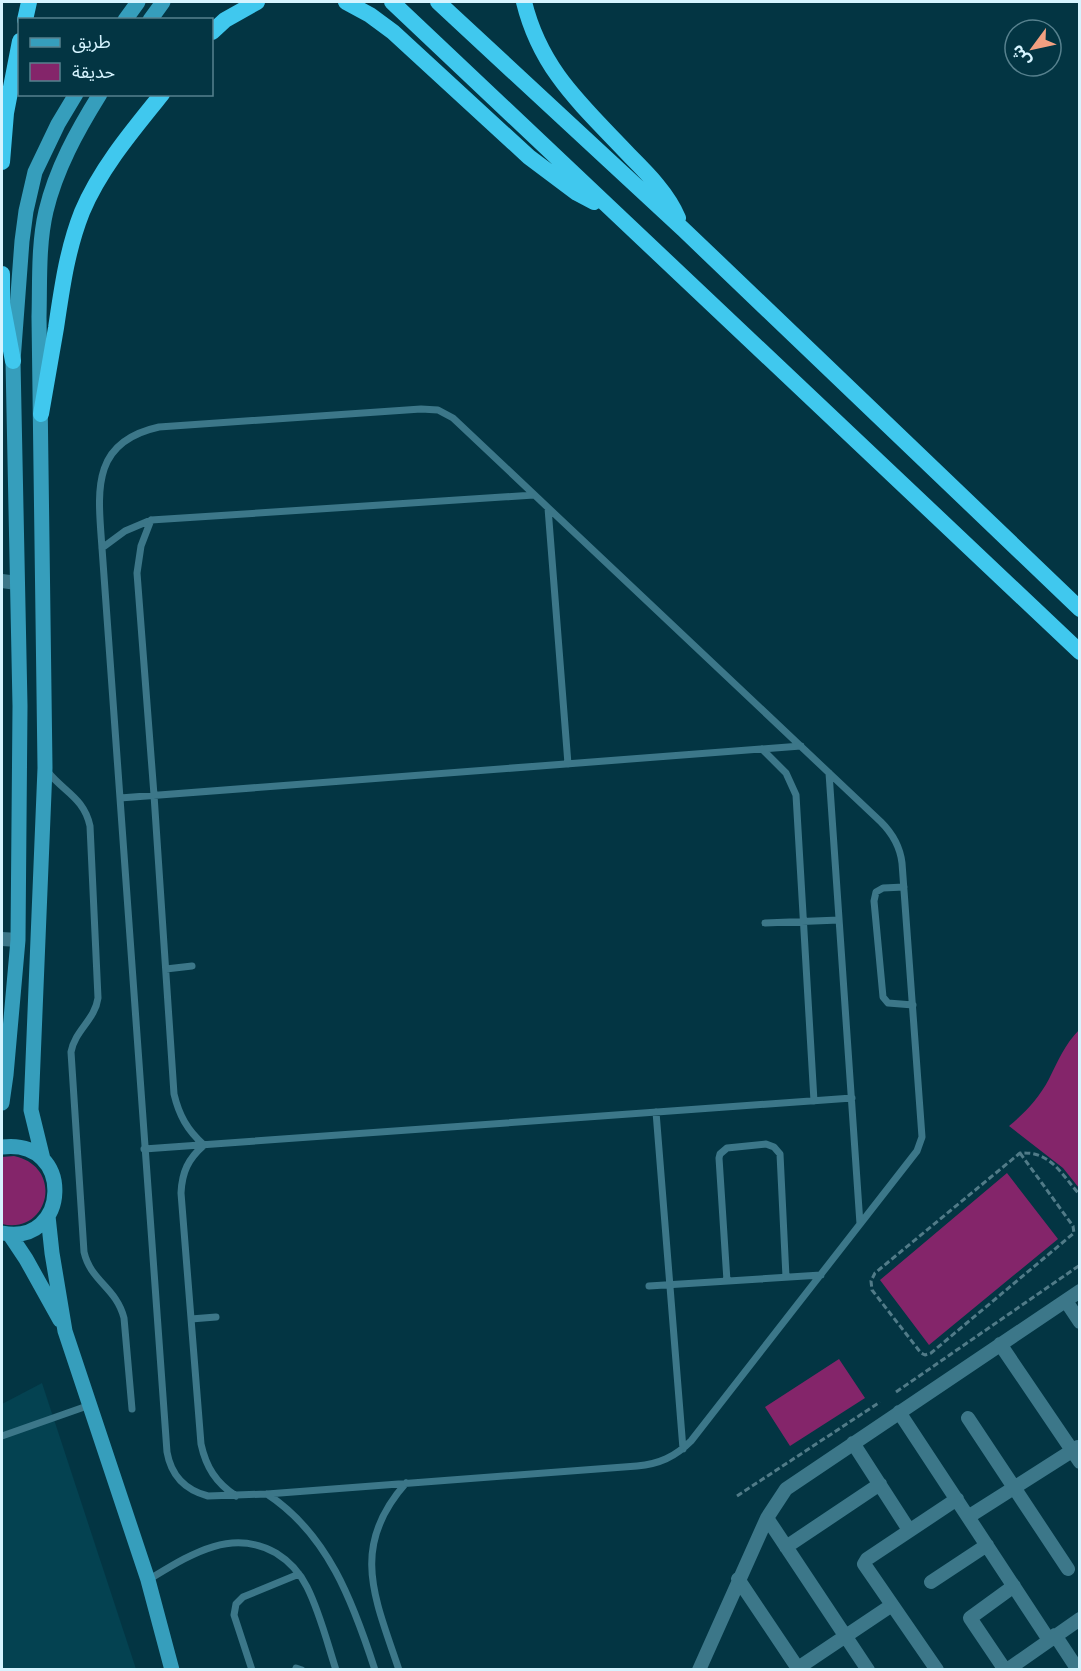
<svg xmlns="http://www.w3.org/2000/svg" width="1081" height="1671" viewBox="0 0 1081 1671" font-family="Inter,'Noto Sans Arabic',sans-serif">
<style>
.built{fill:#044251}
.green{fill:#84256a}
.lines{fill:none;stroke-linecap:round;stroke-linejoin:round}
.path{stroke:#517b88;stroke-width:3;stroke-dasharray:6 3;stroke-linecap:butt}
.service{stroke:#3c7789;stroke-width:7}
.minor{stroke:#3c7789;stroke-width:14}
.secondary{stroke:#369ebc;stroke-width:15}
.trunk{stroke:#40c8ee;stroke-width:16}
</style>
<rect width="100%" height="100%" fill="#033543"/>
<path class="built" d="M42 1383 136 1669 2 1670V1404Z"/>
<path class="green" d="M1079 1030V1188L1063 1168 1009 1126C1025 1113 1039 1098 1049 1079 1058 1061 1065 1044 1079 1030Z
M14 1156C65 1167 49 1235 2 1224V1157Z
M1007 1173 1058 1239 929 1345 880 1280Z
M839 1359 865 1398 790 1446 765 1407Z"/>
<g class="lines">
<path class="path" d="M1020 1153 1073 1226 1074 1233 931 1353 925 1355 921 1353 872 1290 871 1281 875 1273 1020 1153C1051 1151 1061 1174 1080 1195
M896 1392 1080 1265
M737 1496 880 1402"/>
<path class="service" d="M421 409 438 410 453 418 881 822C893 834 900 846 902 863L922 1137 917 1151 691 1441C675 1457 659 1464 637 1466L267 1494 208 1496C185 1490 171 1475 167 1452L102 548C98 492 90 442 159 427Z
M548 508 568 764
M151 520 141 546 137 573 154 795 174 1094C179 1115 187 1130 204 1145 188 1159 182 1172 181 1193L201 1444C206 1467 216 1483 236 1496
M102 548 125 531 151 520 534 495
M762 749 786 773 796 795 814 1101
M48 772C64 792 84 798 90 826L98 998C95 1020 75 1030 71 1052L84 1252C91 1282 116 1287 124 1318L132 1409
M829 773 860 1224
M120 798 801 746
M904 887 883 888 876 892 874 901 883 997 888 1003 913 1005
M765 923 839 920
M166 969 192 966
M656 1112 683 1449
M144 1149 852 1098
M727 1281 719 1158 720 1154 727 1148 766 1144 774 1147 780 1154 786 1277
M649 1286 821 1275
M191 1319 216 1317
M2 1436 90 1405
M267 1494C328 1534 353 1602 375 1670
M148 1580C188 1556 230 1527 276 1553 289 1561 300 1573 307 1587 320 1613 327 1642 336 1670
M296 1668 302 1670
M252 1670 234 1615 236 1604 243 1597 299 1574
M399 1670C375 1598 349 1547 406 1483"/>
<path class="minor" d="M2 581 17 583
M2 939 18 940
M1066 1301 1080 1322
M1000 1344 1080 1462
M899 1412 1049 1640
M968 1418 1068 1569
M853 1443 909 1530
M968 1517 1078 1447
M767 1518 868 1670
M786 1547 880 1484
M738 1579 799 1670
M931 1582 987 1545
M1055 1635 1078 1670
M798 1668 892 1605
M699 1670 767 1518 786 1489 1080 1291
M937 1670 864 1564 867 1559 957 1499
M1005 1670 970 1618 1014 1586
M1007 1670 1080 1619"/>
<path class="secondary" d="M125 20 138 2
M150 20 163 2
M2 1103 6 1075 18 940 20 706 13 361 22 241 26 211 35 172 58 124 76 94
M2 1147C75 1138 70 1247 2 1233
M43 1159 31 1110 45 768 39 317C40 283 38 245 46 211 56 169 77 131 100 94
M48 1216 52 1253 65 1331 148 1580 172 1670
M10 1235 26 1259 60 1320"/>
<path class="trunk" d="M346 2 370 15 393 32 529 157 577 193 594 202
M392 2 1080 652
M438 2 684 230 1080 609
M524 2C541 71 583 106 630 156 648 174 668 194 678 218
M25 20 29 2
M212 32 225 20 257 2
M2 162 6 113 20 41
M2 274V303L13 361
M41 414C46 385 51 357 56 328 62 288 67 250 82 212 100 169 132 131 162 94"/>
</g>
<rect width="1081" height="1671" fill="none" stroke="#d6f4ff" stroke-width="6"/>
<rect x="18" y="18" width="195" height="78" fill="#033543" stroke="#57818e" stroke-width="1.5"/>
<rect x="30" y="38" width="30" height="9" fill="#369ebc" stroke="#57818e" stroke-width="1.5"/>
<text x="72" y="48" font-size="18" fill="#d6f4ff">طريق</text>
<rect x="30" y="63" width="30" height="18" fill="#84256a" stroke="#57818e" stroke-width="1.5"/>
<text x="72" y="78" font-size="18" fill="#d6f4ff">حديقة</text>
<g transform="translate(1033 48) rotate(237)"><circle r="28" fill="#033543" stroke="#57818e" stroke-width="1.5"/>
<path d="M0-4.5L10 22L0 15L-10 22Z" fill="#f3a081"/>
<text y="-9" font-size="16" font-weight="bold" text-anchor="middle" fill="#d6f4ff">ش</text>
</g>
</svg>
